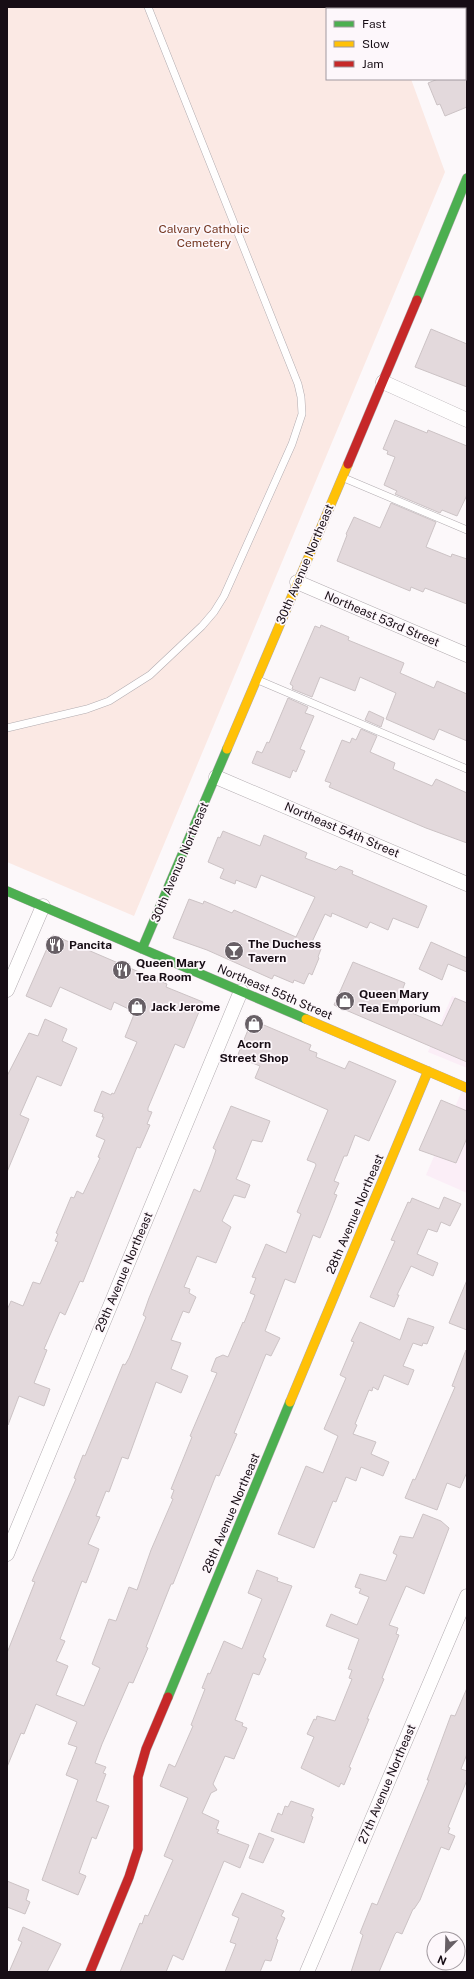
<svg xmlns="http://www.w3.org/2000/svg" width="474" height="1979" viewBox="0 0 474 1979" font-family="'Public Sans',sans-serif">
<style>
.built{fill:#fbeef7}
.green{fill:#fbe9e4}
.building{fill:#e3d9dc;stroke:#ccc3c5}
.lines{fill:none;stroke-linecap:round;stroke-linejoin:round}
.lane-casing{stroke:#b2acb0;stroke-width:8}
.street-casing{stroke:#b2acb0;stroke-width:15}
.fast-casing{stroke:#b2acb0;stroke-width:10}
.slow-casing{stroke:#b2acb0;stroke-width:10}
.jam-casing{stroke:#b2acb0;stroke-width:10}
.lane{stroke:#fffefe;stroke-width:7}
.street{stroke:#fffefe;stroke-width:14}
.fast{stroke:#4caf50;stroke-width:9}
.slow{stroke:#ffc107;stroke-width:9}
.jam{stroke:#c62828;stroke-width:9}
.labels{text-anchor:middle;stroke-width:3.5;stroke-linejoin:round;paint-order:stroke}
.park-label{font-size:12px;fill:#73351f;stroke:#fdf7fb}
.street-label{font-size:12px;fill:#170d15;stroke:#fdf7fb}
.poi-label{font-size:12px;font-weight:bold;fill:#170d15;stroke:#fdf7fb;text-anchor:start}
</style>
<rect width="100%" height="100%" fill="#fcf8fa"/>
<path class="built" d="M452 996 467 1002V1068L428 1052Z
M467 1079V1193L426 1175Z"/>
<path class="green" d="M7 7H384L385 9H327V79H411L445 172 134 916 7 862Z"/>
<path class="building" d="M438 79H467V107L445 116 440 104 437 105 428 83Z
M431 329 467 344V387L415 367Z
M395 420 427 433 428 430 467 446V495L457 516 442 510 440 513 395 494 397 491 384 485 395 457 387 454 388 451 383 449Z
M391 503 436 522 426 547 451 557 452 554 467 559V604L425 588 423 592 411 587 410 591 337 561 347 535 346 534 354 517 380 528Z
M321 625 349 637 348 640 404 663 400 673 434 688 437 681 467 694V741L439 729 434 740 386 719 396 693 360 677 355 691 320 677 312 697 292 689 293 686 290 684 315 626 320 628Z
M288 698 308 707 305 713 314 716 300 749 305 751 296 772 293 770 290 778 252 763 257 751 262 753 267 742 269 743Z
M369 711 384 718 381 727 365 720Z
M361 729 377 736 370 752 395 763 393 769 395 770 432 786 436 779 467 793V843L426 828 329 787 331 783 325 781 342 740 350 743 352 738 356 740Z
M223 831 260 846 264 835 307 853 305 858 336 870 340 866 353 871 352 874 427 906 418 928 393 918 388 930 370 922 367 928 332 913 331 917 325 914 311 944 321 949 318 957 319 958 312 975 309 973 304 984 294 980 293 983 274 975 272 979 207 950 173 938 189 899 203 904 204 901 232 913 234 910 296 937 315 897 261 875 256 888 236 880 235 884 220 878 224 869 208 862 218 837 220 838Z
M53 935 167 984 166 987 203 1002 184 1048 175 1044 148 1108V1111L152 1112 147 1124 150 1125 140 1148 137 1147 83 1282 80 1281 65 1315 60 1312 44 1349 47 1350 34 1383 50 1389 44 1406 19 1396 8 1425 7 1310 11 1301 23 1306 33 1282 40 1284 58 1242 55 1241 58 1234 56 1233 71 1197 74 1198 77 1191 83 1194 100 1158 98 1157 105 1140 96 1136 104 1117H102L103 1114 94 1111 102 1091 111 1095 112 1093 114 1094 137 1042 125 1037 135 1012 114 1002 111 1010 60 987 51 1007 26 996Z
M431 942 467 958V972L448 964 442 980 419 969Z
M353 962 405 983 396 1006 442 1026 455 998 467 1003V1062L334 1005Z
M45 1019 67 1029 62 1041 77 1048 61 1086 37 1076 20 1115 29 1119 7 1172V1076L29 1033 38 1036Z
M252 1020 311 1045 309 1050 317 1053 316 1057 345 1069 349 1061 396 1081 369 1141 355 1135 347 1156H344L334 1181 339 1183 334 1194 337 1195 326 1223 320 1238 313 1235 295 1283 285 1279 265 1331 280 1338 271 1356 266 1354 234 1433 237 1434 219 1476 216 1475 173 1584H171L146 1647 148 1648 133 1683 129 1682 102 1744 95 1763 106 1767 103 1773 106 1774 96 1801 109 1806 96 1839 92 1837 79 1873 86 1876 78 1895 42 1880 78 1780 66 1775 77 1747 68 1744 77 1722 36 1704 24 1734 21 1733 7 1767V1653L35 1582 32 1581 76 1479 74 1478 83 1455 85 1456 123 1364 125 1365 129 1358 146 1317 143 1315 149 1298 194 1189 200 1192 212 1162 216 1150 213 1148 231 1106 270 1121 262 1142 252 1140 238 1175 236 1179 250 1185 245 1198 234 1195 222 1221 231 1227 216 1263 197 1256 184 1287 190 1289 189 1293 196 1297 189 1313 183 1311 171 1340 181 1343 171 1369 188 1376 181 1393 156 1382 128 1459 122 1457 109 1492 106 1491 96 1516 100 1517 88 1544 99 1549 86 1583 82 1581 60 1639 65 1641 56 1661 68 1666 56 1695 84 1706 100 1668 92 1664 109 1619 116 1621 129 1587 137 1590 151 1550 173 1499 171 1498 174 1490 171 1489 192 1437 190 1436 217 1373 211 1371 216 1358 223 1355 228 1357 243 1322 244 1323 255 1295 250 1293 256 1278 252 1277 266 1244 286 1253 301 1214 297 1212 316 1165 315 1163 307 1160 328 1110 255 1078 260 1066 237 1057Z
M441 1100 467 1111V1138L456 1163 419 1150Z
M444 1197 461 1204 450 1226 441 1222 437 1232 428 1229 417 1254 438 1263 433 1276 411 1266 397 1295H399L394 1307 370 1297 395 1241 391 1240 408 1202 410 1203 412 1198 439 1209Z
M467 1280V1330L449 1323Z
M408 1318 434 1327 427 1344 423 1343 422 1346 413 1343 403 1366 414 1370 408 1385 384 1375 378 1390 373 1387 372 1391 369 1390 355 1424 357 1425 353 1434 376 1442 371 1454 389 1462 383 1476 361 1467 356 1481 346 1477 336 1502 333 1501 314 1548 278 1534 306 1466 323 1473 338 1436 324 1429 346 1378 340 1375 354 1342 351 1341 360 1322 400 1340Z
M466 1350 467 1472 460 1488 447 1483 437 1510 405 1498 413 1479 415 1480 455 1387 452 1386Z
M423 1514 441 1521 449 1528 424 1594 406 1586 389 1625 398 1628 396 1634 399 1635 382 1678 384 1679 367 1719H369L349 1767 351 1768 344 1785 341 1783 339 1787 301 1768 314 1737 307 1734 314 1719 316 1720 317 1716 335 1721 352 1679 349 1678 352 1670 348 1669 359 1639 326 1626 331 1614 357 1625 369 1597 359 1593 361 1589 355 1587 360 1574 386 1581 397 1555 393 1553 400 1536 413 1538Z
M257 1570 278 1578 277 1581 292 1586 263 1657 266 1659 259 1675 253 1673 235 1720 243 1723 242 1726 247 1728 234 1759 225 1756 213 1784 217 1790 211 1793 202 1813 219 1821 216 1829 219 1830 217 1833 249 1845 240 1868 224 1861 183 1960 173 1955 166 1972H120L140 1923 142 1924 145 1915 148 1916 173 1860 164 1856 188 1798 160 1786 169 1764 175 1767 193 1726 191 1725 205 1689 202 1688 208 1673 210 1674 224 1641 242 1649 262 1599 248 1593Z
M467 1688V1754L461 1769 467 1771V1780L448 1827 450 1828 448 1833 455 1836 449 1850 441 1847 420 1900 414 1909H413L402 1934 397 1932 395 1934 379 1972H351L363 1935 360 1933 372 1903 377 1905 429 1780H427L451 1715 455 1716Z
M291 1801 314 1809 311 1816 313 1817 304 1843 271 1831 278 1813 282 1815 285 1806 288 1807Z
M259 1833 274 1839 263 1863 249 1858Z
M7 1881 29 1890 26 1900 30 1902 25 1914 7 1907Z
M242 1893 284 1911 281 1916 285 1918 276 1939 278 1940 271 1961 265 1960 260 1972H225L236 1944 230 1942 239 1918 232 1915Z
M23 1927 61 1944 47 1972H9L22 1942 18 1940Z"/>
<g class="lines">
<g class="lane-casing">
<path id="lane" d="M344 478 467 530
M258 680 467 769
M7 728 87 709 109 701 150 675 202 626 214 612 224 596 292 444 302 414 301 397 298 384 148 7"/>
</g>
<g class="street-casing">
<path id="street" d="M383 382 467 420
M297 582 467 655
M216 777 467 884
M7 990 43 906
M7 1554 241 991
M307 1972 467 1596"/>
</g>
<g class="fast-casing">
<path id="fast" d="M417 300 467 178
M7 891 306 1019
M142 949 227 749
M168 1697 290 1402"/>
</g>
<g class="slow-casing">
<path id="slow" d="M227 749 348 464
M306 1019 467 1088
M290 1402 428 1071"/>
</g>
<g class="jam-casing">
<path id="jam" d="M348 464 417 300
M90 1972 129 1877 138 1849V1777L146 1749 168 1697"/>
</g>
<use href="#lane" class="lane"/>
<use href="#street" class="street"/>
<use href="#fast" class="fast"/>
<use href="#slow" class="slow"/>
<use href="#jam" class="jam"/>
</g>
<defs>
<g id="restaurant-disc" transform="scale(1)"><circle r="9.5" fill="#675f65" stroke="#fdf7fb"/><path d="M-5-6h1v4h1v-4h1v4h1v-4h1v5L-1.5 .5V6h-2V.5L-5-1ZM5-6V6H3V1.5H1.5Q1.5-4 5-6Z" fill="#fff"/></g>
<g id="bar-disc" transform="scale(1)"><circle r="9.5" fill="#675f65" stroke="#fdf7fb"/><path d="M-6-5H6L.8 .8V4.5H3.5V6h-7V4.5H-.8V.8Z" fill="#fff"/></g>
<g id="shop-disc" transform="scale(1)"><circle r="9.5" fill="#675f65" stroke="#fdf7fb"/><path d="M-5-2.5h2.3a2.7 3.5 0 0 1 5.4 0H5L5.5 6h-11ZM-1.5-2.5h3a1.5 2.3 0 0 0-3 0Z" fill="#fff"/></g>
</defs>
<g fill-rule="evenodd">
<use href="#restaurant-disc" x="55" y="945"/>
<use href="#bar-disc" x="234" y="951"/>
<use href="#restaurant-disc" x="122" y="970"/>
<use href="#shop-disc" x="345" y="1001"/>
<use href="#shop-disc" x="137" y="1007"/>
<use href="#shop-disc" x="254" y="1024"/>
</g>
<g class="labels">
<g class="park-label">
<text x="204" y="233">Calvary Catholic<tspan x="204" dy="14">Cemetery</tspan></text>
</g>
<g class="street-label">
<text transform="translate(305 564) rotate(-67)" y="4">30th Avenue Northeast</text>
<text transform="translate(382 619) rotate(23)" y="4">Northeast 53rd Street</text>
<text transform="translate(342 830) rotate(23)" y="4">Northeast 54th Street</text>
<text transform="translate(180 862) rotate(-67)" y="4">30th Avenue Northeast</text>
<text transform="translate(275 992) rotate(23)" y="4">Northeast 55th Street</text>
<text transform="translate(355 1214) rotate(-67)" y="4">28th Avenue Northeast</text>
<text transform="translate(124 1272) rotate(-67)" y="4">29th Avenue Northeast</text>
<text transform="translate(231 1513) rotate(-67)" y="4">28th Avenue Northeast</text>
<text transform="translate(387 1784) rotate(-67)" y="4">27th Avenue Northeast</text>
</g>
<g class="poi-label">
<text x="248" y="948">The Duchess<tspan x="248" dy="14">Tavern</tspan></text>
<text x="69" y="949">Pancita</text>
<text x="136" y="967">Queen Mary<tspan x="136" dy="14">Tea Room</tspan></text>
<text x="359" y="998">Queen Mary<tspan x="359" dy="14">Tea Emporium</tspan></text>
<text x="151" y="1011">Jack Jerome</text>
<text x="254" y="1048" text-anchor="middle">Acorn<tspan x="254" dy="14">Street Shop</tspan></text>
</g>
</g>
<rect width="474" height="1979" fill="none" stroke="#170d15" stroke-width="16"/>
<rect x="326" y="8" width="140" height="72" fill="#fdf7fb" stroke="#a1999f"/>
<rect x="334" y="21" width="20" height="6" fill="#4caf50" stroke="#a1999f"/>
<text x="362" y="28" font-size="12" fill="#170d15">Fast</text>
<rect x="334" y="41" width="20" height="6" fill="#ffc107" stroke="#a1999f"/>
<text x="362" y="48" font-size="12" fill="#170d15">Slow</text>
<rect x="334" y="61" width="20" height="6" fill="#c62828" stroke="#a1999f"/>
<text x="362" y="68" font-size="12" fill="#170d15">Jam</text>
<g transform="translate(446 1951) rotate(203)"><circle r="19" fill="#fdf7fb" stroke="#a1999f"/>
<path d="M0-3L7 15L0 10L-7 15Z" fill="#675f65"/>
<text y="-6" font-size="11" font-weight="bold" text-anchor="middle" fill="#170d15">N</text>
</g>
</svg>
